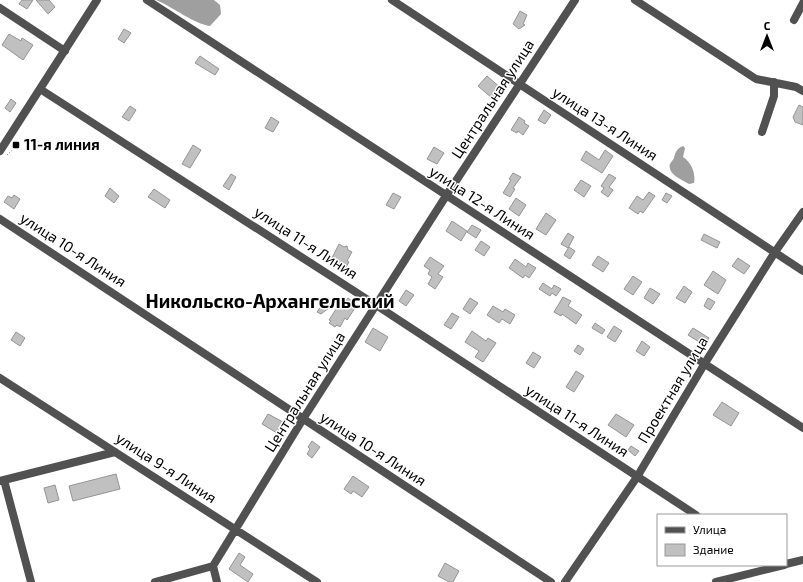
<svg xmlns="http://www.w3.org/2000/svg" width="803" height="582" viewBox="0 0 803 582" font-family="'Exo 2',sans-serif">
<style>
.water{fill:#9f9f9f}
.building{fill:#c0c0c0;stroke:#959595}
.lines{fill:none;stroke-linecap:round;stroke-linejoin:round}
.path{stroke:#737373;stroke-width:1;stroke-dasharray:1 2;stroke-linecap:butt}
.minor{stroke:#515151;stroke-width:8}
.poi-dot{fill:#000;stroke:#fff;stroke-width:1.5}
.labels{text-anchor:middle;stroke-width:3;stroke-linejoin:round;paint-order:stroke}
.street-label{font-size:15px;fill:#000;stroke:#fff}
.poi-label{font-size:15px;font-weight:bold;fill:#000;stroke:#fff;text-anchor:start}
.district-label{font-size:19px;font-weight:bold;fill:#000;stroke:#fff}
</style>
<rect width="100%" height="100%" fill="#fff"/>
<path class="water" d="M156 0H214L220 5 221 14 210 26C194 24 173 7 156 0Z
M683 146 685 148 683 157C691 162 696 173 694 183L689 184C682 180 667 174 670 164 671 162 673 160 674 158 675 153 677 148 683 146Z"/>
<path class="building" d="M22 0H33L27 9 19 4Z
M36 0H49L55 7 48 14Z
M520 11 527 15 523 24 525 25 519 29 513 24Z
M124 29 131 33 124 43 118 39Z
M9 34 21 41 22 38 33 45 23 60 2 45Z
M200 56 219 69 215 75 195 63Z
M487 76 502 89 493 99 478 86Z
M11 99 16 103 10 112 5 108Z
M799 105 803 107V125L795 122 793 117Z
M130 106 136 110 129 121 122 117Z
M544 110 551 115 545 124 538 120Z
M271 117 279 122 273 132 265 128Z
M519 117 525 121 524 123 529 126 523 135 518 131 517 133 511 130Z
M193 145 201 150 190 168 182 164Z
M434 147 444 153 437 164 427 159Z
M605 150 613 156 602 173 581 160 586 151 599 160Z
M513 173 521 177 513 188 515 189 510 197 503 193 511 180 509 179Z
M231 174 236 177 229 190 223 186Z
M609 174 616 178 609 187 613 190 608 197 601 192 604 188 601 186Z
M581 180 591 186 584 197 574 190Z
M110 188 119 196 114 203 105 196Z
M154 189 170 200 165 208 148 197Z
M649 192 655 196 643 213 640 211 638 214 629 208 637 196 643 200Z
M393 193 401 197 394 209 386 205Z
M666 193 672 196 667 203 662 200Z
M14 195 20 199 14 209 4 202 8 196 12 198Z
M516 198 526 205 519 216 509 209Z
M546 213 556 220 546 235 536 229Z
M452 221 467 231 461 241 446 231Z
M472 225 481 230 476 238 467 232Z
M568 233 574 237 568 248 561 244Z
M704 234 720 242 717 248 701 240Z
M481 241 490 247 484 256 475 250Z
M339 244 344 247 347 246 348 250 352 252 347 261 349 262 345 269 334 263 332 258Z
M569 247 575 251 570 259 564 255Z
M598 256 609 263 603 272 592 265Z
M430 257 444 266 438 274 443 277 435 289 428 284 432 277 428 274 430 270 424 266Z
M738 258 750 266 744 274 732 266Z
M515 259 526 267 528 263 536 268 529 278 525 275 523 278 509 268Z
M713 271 726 280 718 294 704 285Z
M633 276 642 282 633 295 624 289Z
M543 283 552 289 554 285 561 289 556 296 552 293 550 296 539 289Z
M684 286 692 292 685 303 676 298Z
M650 288 660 294 653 304 644 298Z
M406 290 414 295 406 306 399 301Z
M563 297 571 301 568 306 582 315 576 324 562 314 561 316 554 312Z
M348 298 357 305 347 320 345 318 340 327 337 325 335 327 329 323 331 321 329 320 342 300 345 302Z
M470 298 478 303 470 314 463 309Z
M708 298 715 302 710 310 704 306Z
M326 299 334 304 321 314 317 312Z
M493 306 503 312 505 309 515 315 510 324 502 319 499 323 487 315Z
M452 313 459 317 451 329 444 325Z
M595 323 605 330 602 334 592 328Z
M614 326 622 331 615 342 607 337Z
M373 328 388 337 380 351 365 342Z
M693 328 709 338 704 345 688 335Z
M472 331 486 341 488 338 496 343 483 362 475 357 479 351 465 342Z
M16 332 25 338 20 346 11 340Z
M642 341 650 347 644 356 636 351Z
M578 345 584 349 580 355 574 351Z
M533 352 541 357 534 368 526 363Z
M576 371 584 376 574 392 566 387Z
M722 402 739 413 731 426 713 415Z
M268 414 283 422 277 433 262 424Z
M616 414 634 425 626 437 608 425Z
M312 441 320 447 312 458 307 454 310 449 308 447Z
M631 446 639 451 635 456 628 450Z
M116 474 120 489 73 501 69 486Z
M353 476 369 487 362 497 353 491 351 494 344 489Z
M55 485 59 500 48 503 44 488Z
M239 553 245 557 240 565 253 574 248 582 229 569Z
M445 563 459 571 453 582H449L438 576Z"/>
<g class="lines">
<path class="path" d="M7 155 19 144"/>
<path class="minor" d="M147 0 803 428
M392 0 803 271
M635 0 756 79 796 87 803 91
M0 8 65 51
M794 20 803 3
M40 89 379 307 696 515
M762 132 774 96V82
M0 151 97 0
M0 219 551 582
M0 378 317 582
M4 480 31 582
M0 481 115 452
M786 564 803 560
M155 582 213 566
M217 582 213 566 303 419 446 196 575 0
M565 582 637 477 705 363 775 252 803 212
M716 582 784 565"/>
</g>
<rect class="poi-dot" x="12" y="141" width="8" height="8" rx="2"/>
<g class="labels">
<g class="street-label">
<text transform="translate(493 99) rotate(-57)" y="5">Центральная улица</text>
<text transform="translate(605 124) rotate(33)" y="5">улица 13-я Линия</text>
<text transform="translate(482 203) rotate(33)" y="5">улица 12-я Линия</text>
<text transform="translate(306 243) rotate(33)" y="5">улица 11-я Линия</text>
<text transform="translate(73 250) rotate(33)" y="5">улица 10-я Линия</text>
<text transform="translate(673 390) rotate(-59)" y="5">Проектная улица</text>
<text transform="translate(305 392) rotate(-58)" y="5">Центральная улица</text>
<text transform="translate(577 421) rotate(33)" y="5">улица 11-я Линия</text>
<text transform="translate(373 449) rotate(33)" y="5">улица 10-я Линия</text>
<text transform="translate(166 468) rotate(33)" y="5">улица 9-я Линия</text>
</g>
<g class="poi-label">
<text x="24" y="150">11-я линия</text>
</g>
<g class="district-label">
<text x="270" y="308">Никольско-Архангельский</text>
</g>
</g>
<rect x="657" y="514" width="130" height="52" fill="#ffffff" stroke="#999999"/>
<rect x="665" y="527" width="20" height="6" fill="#515151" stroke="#999999"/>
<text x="693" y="534" font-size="12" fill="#000000">Улица</text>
<rect x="665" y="544" width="20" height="12" fill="#c0c0c0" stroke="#999999"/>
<text x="693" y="554" font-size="12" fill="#000000">Здание</text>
<g transform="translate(767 36)" stroke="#ffffff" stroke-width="3" paint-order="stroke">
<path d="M0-3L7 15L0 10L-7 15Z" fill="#000000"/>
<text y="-6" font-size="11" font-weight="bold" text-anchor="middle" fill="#000000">С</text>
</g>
</svg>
